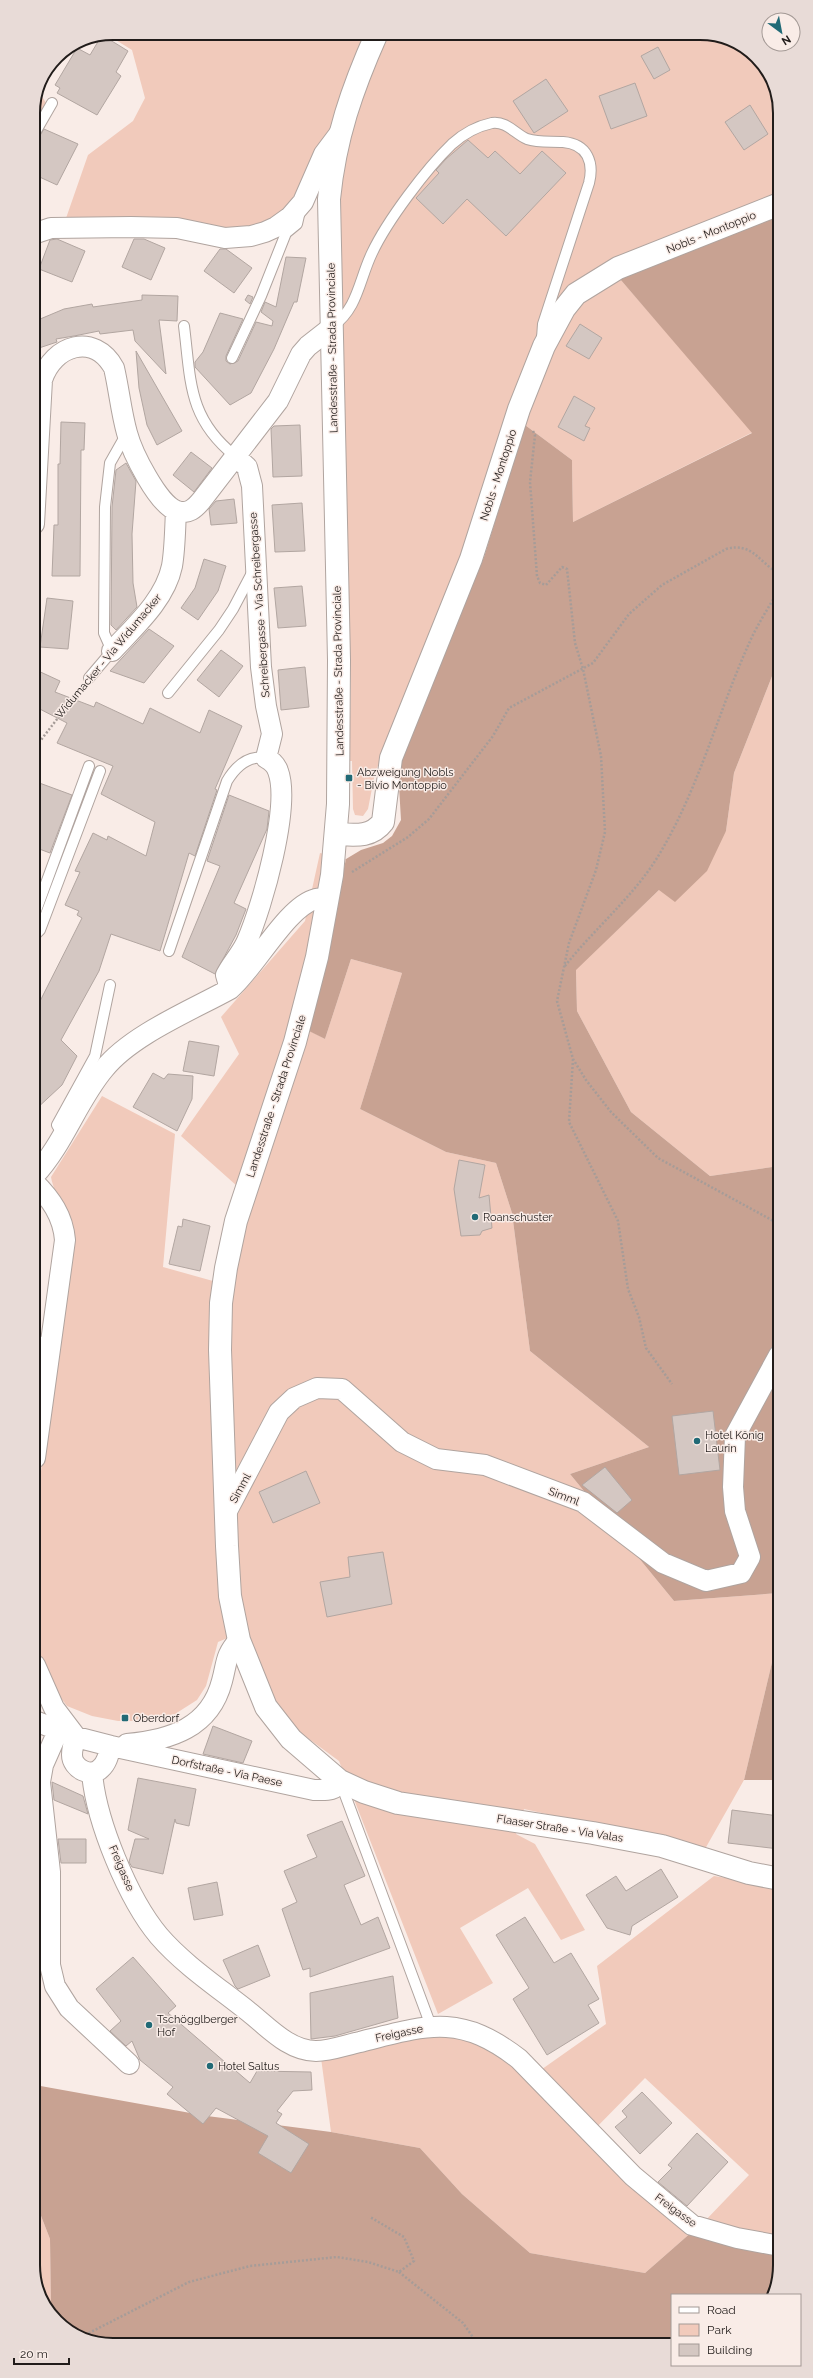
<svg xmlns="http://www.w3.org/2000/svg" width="813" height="2378" viewBox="0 0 813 2378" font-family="Raleway,sans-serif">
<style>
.green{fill:#f1cabb;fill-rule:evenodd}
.forest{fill:#c8a292}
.building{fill:#d4c7c2;stroke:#b2a6a1}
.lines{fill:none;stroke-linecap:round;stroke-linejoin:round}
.lane-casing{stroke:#b0a49f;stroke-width:12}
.street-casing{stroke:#b0a49f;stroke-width:22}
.secondary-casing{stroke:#b0a49f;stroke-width:24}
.path{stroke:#a69c98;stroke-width:2.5;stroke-dasharray:2 2;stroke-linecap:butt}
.lane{stroke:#fff;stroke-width:10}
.street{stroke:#fff;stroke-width:20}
.secondary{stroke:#fff;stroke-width:22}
.poi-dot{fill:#216a76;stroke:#f9ece7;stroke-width:1.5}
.labels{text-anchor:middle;stroke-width:3;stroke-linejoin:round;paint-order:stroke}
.street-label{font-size:11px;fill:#211c1a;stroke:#f9ece7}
.poi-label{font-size:11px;fill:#211c1a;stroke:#f9ece7;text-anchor:start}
.rim{fill:none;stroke:#211c1a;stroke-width:2}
</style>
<rect width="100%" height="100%" fill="#f9ece7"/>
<path class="green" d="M113 33H705L752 53 777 93V214L620 279 753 432 573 522 572 460 525 425 464 553 375 773 368 809 363 816 355 815 353 809 352 761H349L351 683 340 348 341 198 299 191 284 214 250 231 64 224 88 155 133 121 145 98 132 50 106 34Z
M38 90 46 103 33 126V108Z
M778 661 779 1166 710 1176 631 1112 577 1011 576 969 659 890 726 831 734 773Z
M320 853 346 859 310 1031 325 1039 351 959 402 973 360 1109 446 1152 496 1163 512 1213 530 1351 649 1447 570 1474 674 1601 779 1593V1633L744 1780 705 1849 524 1809 516 1834 535 1844 585 1930 561 1940 528 1888 460 1928 493 1983 438 2014 339 1761 294 1728 267 1690 244 1631 218 1642 206 1686 197 1700 175 1714 139 1721H118L92 1716 67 1706 52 1686 35 1642V1518L72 1229C69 1209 54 1196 51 1177L102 1096 175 1134 163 1267 213 1281 237 1186 181 1136 239 1054 221 1017 305 921Z
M714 1876 780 1887V2240L702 2223 645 2273 530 2253 462 2194 420 2148 331 2132 321 2058 431 2034H450L491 2047 528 2079 606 2024 597 1966ZM645 2078 749 2175 703 2223 587 2137Z
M36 2203 50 2239 51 2309 36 2285Z"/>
<path class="forest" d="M777 214 778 661 734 773 726 831 707 871 675 902 659 890 576 970 577 1011 631 1112 710 1176 779 1166V1593L674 1601 570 1474 649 1447 530 1351 512 1213 496 1163 446 1152 360 1109 402 973 351 959 325 1039 309 1031 346 859 361 850 383 843 392 836 401 820 398 769 484 557 525 425 572 460 573 522 752 433 620 279Z
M779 1633V1780H744Z
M35 2085 207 2116 331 2132 420 2148 462 2194 530 2253 645 2273 702 2223 780 2240V2265L770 2295H672V2343L108 2345 61 2325 51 2309 50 2239 36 2203Z"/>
<path class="building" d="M102 35 128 51 116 72 121 76 97 115 57 93 60 88 55 85 77 48 90 55Z
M658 47 670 70 654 79 641 56Z
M546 79 568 111 534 133 513 101Z
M635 83 647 116 611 129 599 96Z
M750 105 768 134 744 150 725 122Z
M44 129 78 144 57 185 33 174V147Z
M468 140 488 158 495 151 520 174 542 151 566 173 506 236 467 199 443 224 416 198 439 173 436 170 446 159Z
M57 239 85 251 72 282 39 269 50 240Z
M134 239H144L165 248 151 280 122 267Z
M220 249H226L252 268 234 293 204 271Z
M286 257 306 258 297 302H294L274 349 251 393 230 405 195 367V362L203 352 220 313 243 319 226 356V361L230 364 238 361 256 322 272 326 273 321 261 312 265 302 276 307Z
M142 295 178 296 177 321 159 320 166 374 135 341 133 330 100 334 99 331 74 336 56 339 57 342 33 350V322L64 309 92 304 93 307 142 300Z
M248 295 253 297 250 304 245 300Z
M580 324 602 338 589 359 566 346Z
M136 351 182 431 157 445 147 425 139 388Z
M574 396 595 408 585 426 590 428 584 441 558 427Z
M61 422 85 423 84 450H81L80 576H52L54 525H58V464H60Z
M300 425 302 476 273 477 271 429 274 426Z
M191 452 212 468 194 492 173 475Z
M126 463 136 481 132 534 133 583 137 607 116 630 111 625 112 507 116 470Z
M234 499 237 523 211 525 209 509 216 501Z
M302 503 305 551 275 552 272 505Z
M204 559 226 566 218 591 198 620 181 608 195 588Z
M302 586 306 626 278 628 274 588Z
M47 598 73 601 68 649 40 647Z
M149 629 174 646 144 683 110 671Z
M221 650 243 666 219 697 197 680Z
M305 667 309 707 281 710 278 670Z
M34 669 60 681 55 692 94 707 96 702 143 724 150 708 200 733 209 710 242 726 215 789 217 790 195 856 189 853 160 951 111 934 99 971 61 1040 77 1056 62 1085 34 1111V1013L82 918 77 915 79 911 65 905 80 872 75 871 93 833 107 840 108 836 146 856 155 822 101 794 113 766 57 743 67 723 34 706Z
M34 781 72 795 50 853 34 847Z
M229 795 269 811 267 829 234 903 246 909 236 935 215 974 182 957 220 866 207 861Z
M189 1041 219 1046 214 1076 183 1071Z
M153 1073 164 1079 168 1074 193 1076 192 1099 177 1131 133 1107Z
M459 1160 485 1165 479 1198 489 1195 492 1228 482 1231 480 1235 461 1236 454 1189Z
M183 1219 210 1226 200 1271 169 1264 178 1226 182 1227Z
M713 1411 720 1470 679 1475 672 1416Z
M605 1467 632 1500 617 1513 582 1485Z
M306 1471 320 1503 273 1523 259 1492Z
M383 1552 392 1604 327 1617 320 1582 350 1577 348 1557Z
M213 1726 252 1741 243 1763 203 1754Z
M138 1778 196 1789 189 1826 176 1823 175 1819 163 1874 132 1867 129 1862 135 1839H149L128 1830Z
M52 1782 83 1796 88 1814 54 1800Z
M732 1810 779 1816V1849L728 1843Z
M342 1821 365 1876 344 1885 361 1925 378 1917 390 1948 310 1977V1968L303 1970 282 1909 297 1902 284 1871 317 1857 307 1835Z
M58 1839H86V1863H61Z
M661 1869 678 1897 632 1926 630 1935 607 1928 586 1895 616 1876 626 1891Z
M217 1882 223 1915 194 1920 188 1888Z
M525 1917 554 1963 571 1953 599 1999 588 2005 599 2023 547 2055 513 1999 529 1988 496 1935Z
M258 1945 270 1976 238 1989 235 1986 223 1960Z
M133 1957 176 2006 168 2013 233 2069 227 2070 236 2071 250 2083 257 2071 311 2072 312 2090 293 2091 277 2111 282 2114 276 2123 309 2144 291 2173 258 2153 268 2136 216 2108 203 2124 167 2094 173 2087 140 2060 132 2041 126 2046 110 2031 121 2021 96 1989Z
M393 1976 398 2018 335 2036 311 2039 310 1993Z
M642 2092 672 2123 640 2154 615 2127 627 2117 622 2111Z
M697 2133 728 2162 687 2206 658 2182 672 2168 668 2165Z"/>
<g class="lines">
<g class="lane-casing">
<path id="lane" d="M33 136 52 103
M184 326C191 382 188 418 235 456
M333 326C358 308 359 280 372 253 387 221 426 169 452 144 463 134 478 126 492 123 507 121 515 134 527 139 539 143 551 141 563 142 588 144 594 163 589 183L543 324 542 338
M232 358 261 296 286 233 297 224 300 211
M89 678 112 651 104 633 105 507 110 463 127 433
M168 693 219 630 233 609 253 571
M34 916 89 766
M34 936 40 930 100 771
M169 951 227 781C236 766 249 755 266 758
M64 1136 57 1125 95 1056 110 985
M35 1346 52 1337
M341 1784 431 2026"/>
</g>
<g class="street-casing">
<path id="street" d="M33 234 51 228 131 227 177 228 225 238 251 236 265 232 276 227 290 217 303 202 324 154 339 134
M34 524 42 380C53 345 94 332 114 368 119 389 121 412 127 433 132 452 158 505 177 511 188 515 195 508 201 501L278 401 301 354 308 346 331 328
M112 651C134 627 165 600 172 566 175 549 175 529 176 511
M230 989 226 975C232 963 242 953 247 941 262 907 291 806 278 771 276 765 272 761 266 758L272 734 266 706 261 667 252 486 247 467 235 456
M34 1176C64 1144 77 1101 104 1069 131 1035 192 1010 230 989 255 968 287 906 316 899 320 898 324 899 328 899
M34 1182C51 1199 63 1216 65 1240L35 1458
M226 1513 279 1412 294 1398 317 1388 342 1389 402 1442 436 1459 485 1465 583 1502 663 1563 706 1581 741 1573 750 1557 735 1511 733 1487 735 1436 779 1355
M35 1665 54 1708 76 1737
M35 1721 76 1737 111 1746 314 1790C325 1790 335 1792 340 1781
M58 1731 43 1765 40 1782 50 1872V1965L55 1986 69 2008 129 2064
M76 1737C74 1742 72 1749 72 1755 72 1768 91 1779 101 1768 107 1763 109 1753 111 1746
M127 1744C170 1740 210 1728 222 1681 227 1663 225 1655 239 1640
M92 1773C96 1821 128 1899 159 1936 184 1965 219 1988 249 2012 268 2027 289 2051 316 2051 330 2051 346 2045 360 2042 427 2025 460 2013 519 2059L633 2176 692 2225 737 2238 780 2246"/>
</g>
<g class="secondary-casing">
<path id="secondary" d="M377 33C352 89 335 138 329 199L339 660 338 804 332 875 317 957 295 1042 236 1221 226 1268 221 1303 220 1350 227 1546 230 1596 239 1640 266 1707 291 1739 340 1781 364 1792 398 1803 593 1833 662 1846 749 1873 780 1879
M336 834C354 835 371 838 383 822L391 758 471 559 519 409 544 346 564 309 576 294 618 268 777 205"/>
</g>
<path class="path" d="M533 431 535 435 530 482 537 576 540 583 546 585 562 567 567 569 575 643 583 669 601 756 605 832 596 870 569 943 557 1001 573 1059 586 1080 611 1112 658 1158 779 1224
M34 749 81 688
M352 872 408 837 429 819 493 736 509 708 593 663 629 614 662 585 726 549C752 542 758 561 778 573
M565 966C594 929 632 898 657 858 699 790 718 711 751 639 759 622 769 607 778 591
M573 1059 569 1122 618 1221 628 1289 639 1317 646 1348 672 1384
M399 2272 463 2323 477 2343
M85 2335 189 2282 250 2266 337 2257 368 2262 399 2272 414 2261 404 2237 370 2217"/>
<use href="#lane" class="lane"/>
<use href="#street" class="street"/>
<use href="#secondary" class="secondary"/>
</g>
<g class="poi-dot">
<rect x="345" y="774" width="8" height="8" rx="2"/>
<circle cx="475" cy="1217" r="4"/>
<circle cx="697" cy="1441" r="4"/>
<rect x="121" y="1714" width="8" height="8" rx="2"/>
<circle cx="149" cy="2025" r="4"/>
<circle cx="210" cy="2066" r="4"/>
</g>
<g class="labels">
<g class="street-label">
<text transform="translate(711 232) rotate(-22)" y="4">Nobls - Montoppio</text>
<text transform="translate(332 348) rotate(-91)" y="4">Landesstraße - Strada Provinciale</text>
<text transform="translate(498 475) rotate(-72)" y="4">Nobls - Montoppio</text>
<text transform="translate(259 605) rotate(-94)" y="4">Schreibergasse - Via Schreibergasse</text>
<text transform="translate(108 656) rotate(-50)" y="4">Widumacker - Via Widumacker</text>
<text transform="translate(338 671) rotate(-91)" y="4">Landesstraße - Strada Provinciale</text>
<text transform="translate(276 1096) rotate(-72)" y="4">Landesstraße - Strada Provinciale</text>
<text transform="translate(240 1488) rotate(-61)" y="4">Simml</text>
<text transform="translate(564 1496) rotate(21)" y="4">Simml</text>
<text transform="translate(227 1771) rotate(12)" y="4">Dorfstraße - Via Paese</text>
<text transform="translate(560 1828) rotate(9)" y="4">Flaaser Straße - Via Valas</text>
<text transform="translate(122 1868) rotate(67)" y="4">Freigasse</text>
<text transform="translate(399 2033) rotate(-12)" y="4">Freigasse</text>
<text transform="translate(676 2210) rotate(36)" y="4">Freigasse</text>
</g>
<g class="poi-label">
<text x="357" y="776">Abzweigung Nobls<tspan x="357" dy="13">- Bivio Montoppio</tspan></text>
<text x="483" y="1221">Roanschuster</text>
<text x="705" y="1439">Hotel König<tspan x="705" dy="13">Laurin</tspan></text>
<text x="133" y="1722">Oberdorf</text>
<text x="157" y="2023">Tschögglberger<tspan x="157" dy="13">Hof</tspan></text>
<text x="218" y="2070">Hotel Saltus</text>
</g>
</g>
<path d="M0 0H813V2378H0ZM113 40H700A73 73 0 0 1 773 113V2265A73 73 0 0 1 700 2338H113A73 73 0 0 1 40 2265V113A73 73 0 0 1 113 40Z" fill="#e8dbd7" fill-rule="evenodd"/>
<path class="rim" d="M113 40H700A73 73 0 0 1 773 113V2265A73 73 0 0 1 700 2338H113A73 73 0 0 1 40 2265V113A73 73 0 0 1 113 40Z"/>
<rect x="671" y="2294" width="130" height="72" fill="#f9ece7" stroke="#a39995"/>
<rect x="679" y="2307" width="20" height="6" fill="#ffffff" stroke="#a39995"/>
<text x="707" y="2314" font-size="12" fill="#211c1a">Road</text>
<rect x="679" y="2324" width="20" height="12" fill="#f1cabb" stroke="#a39995"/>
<text x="707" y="2334" font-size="12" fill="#211c1a">Park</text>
<rect x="679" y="2344" width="20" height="12" fill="#d4c7c2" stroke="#a39995"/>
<text x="707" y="2354" font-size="12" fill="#211c1a">Building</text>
<g transform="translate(781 32) rotate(148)"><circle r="19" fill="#f9ece7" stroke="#a39995"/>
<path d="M0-3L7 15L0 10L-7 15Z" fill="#216a76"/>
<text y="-6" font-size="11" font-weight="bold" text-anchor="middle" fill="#211c1a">N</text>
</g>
<path d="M14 2358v6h55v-6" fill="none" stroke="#211c1a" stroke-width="2"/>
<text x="20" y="2358" font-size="12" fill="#211c1a" stroke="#f9ece7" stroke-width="3" paint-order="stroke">20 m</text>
</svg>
